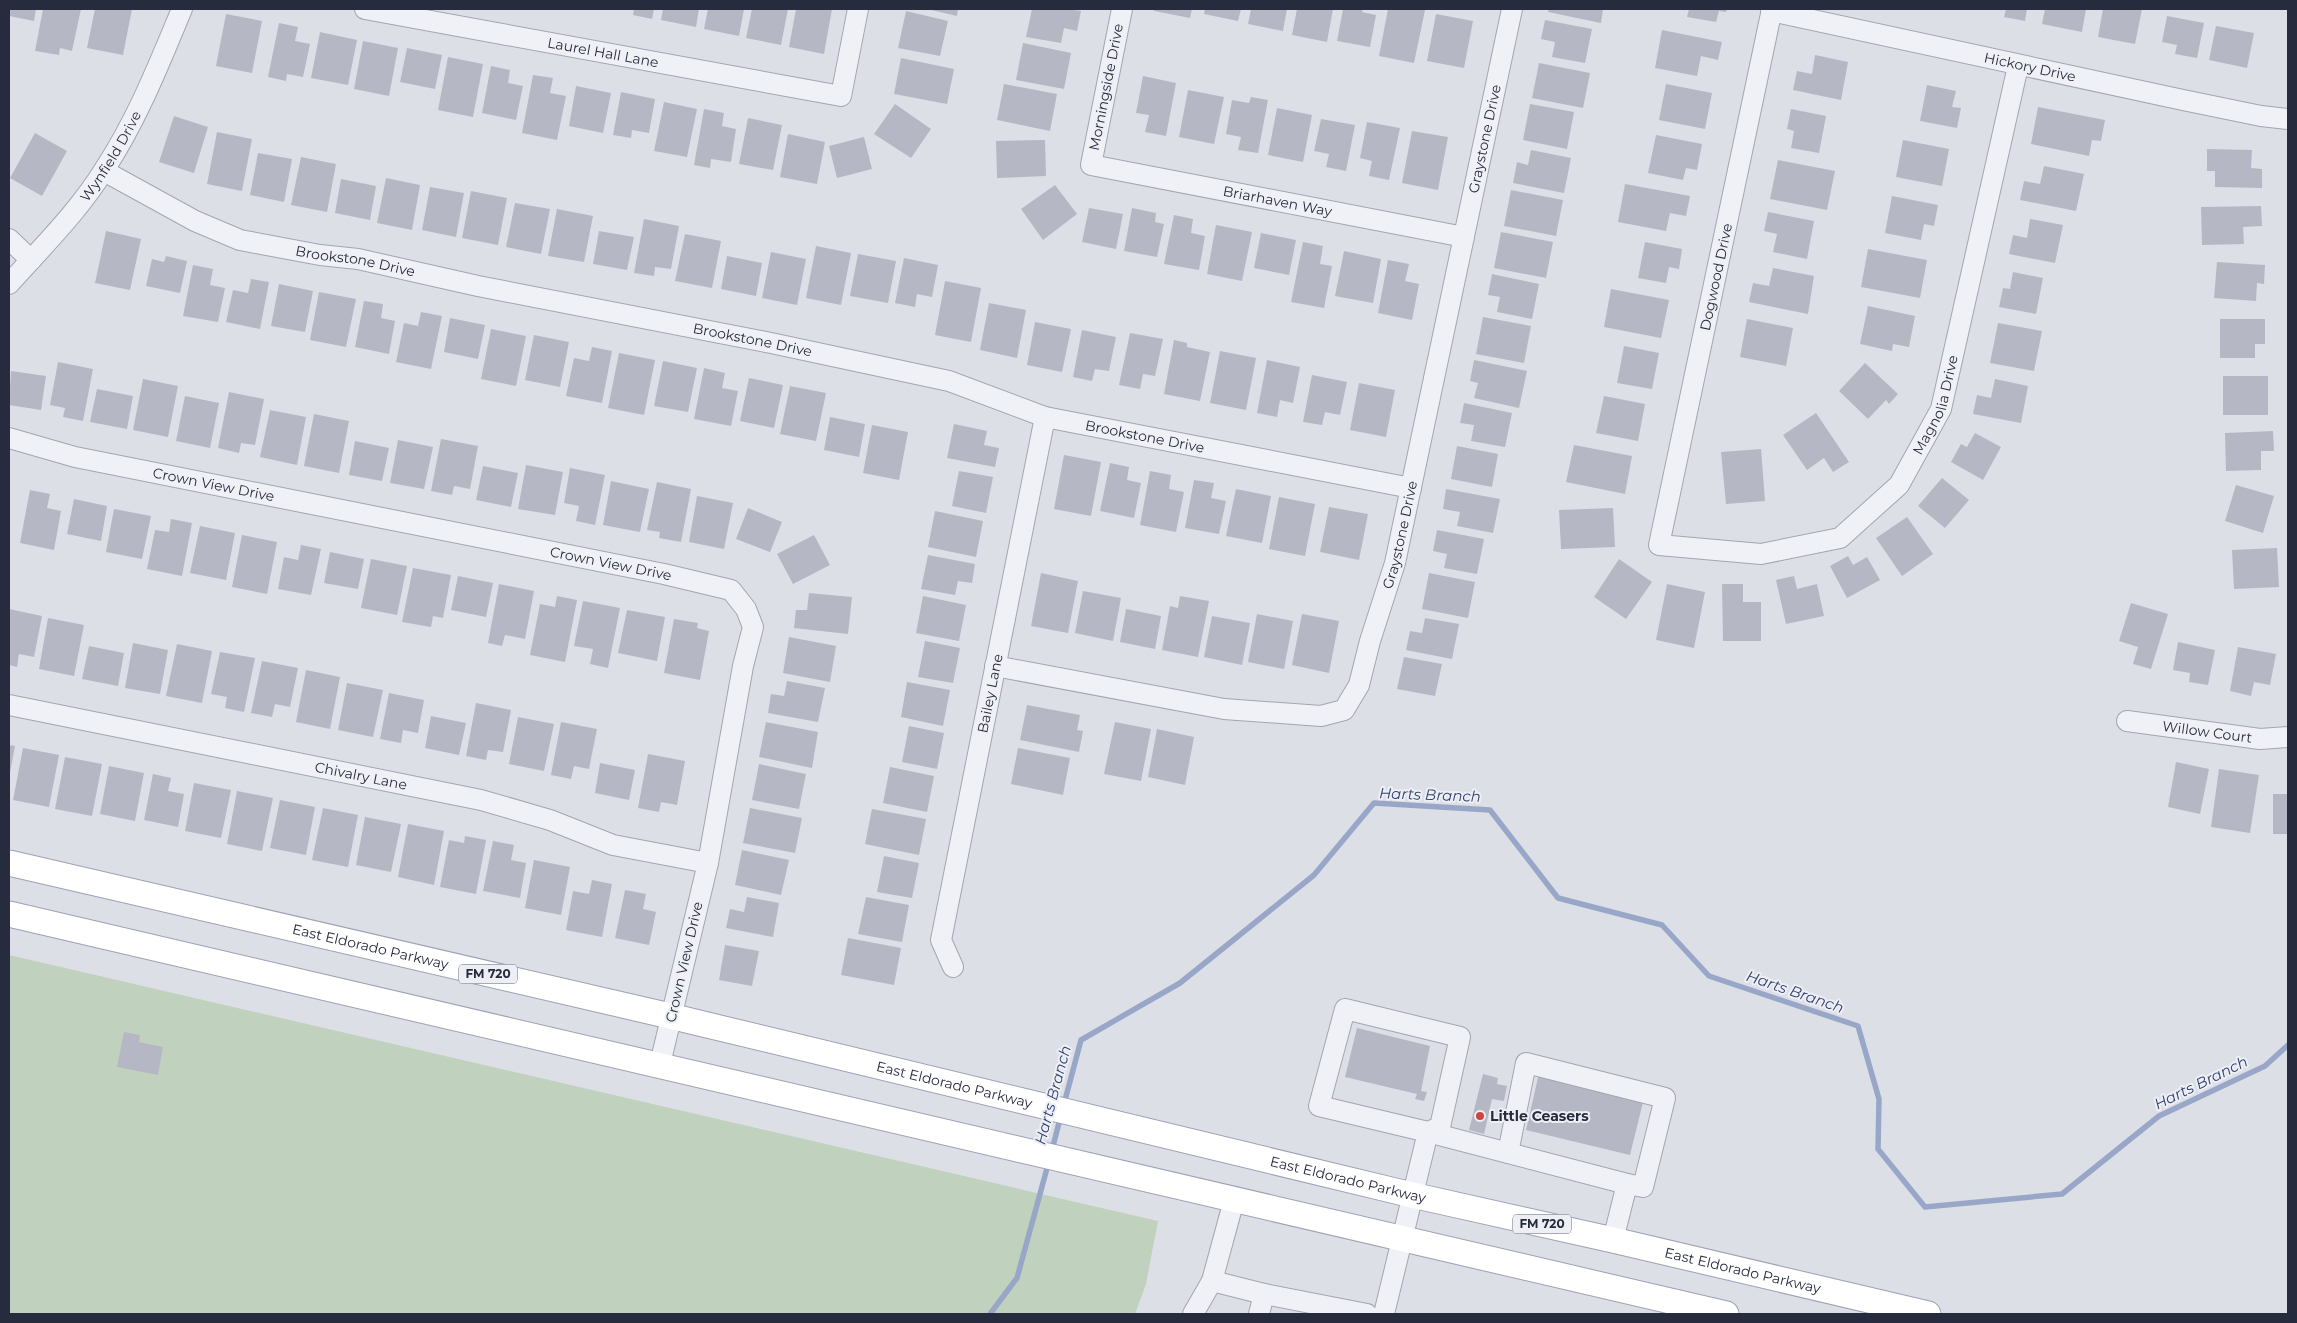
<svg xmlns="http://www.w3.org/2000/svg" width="2297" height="1323" viewBox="0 0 2297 1323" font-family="Montserrat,sans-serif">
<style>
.green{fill:#c0d1be}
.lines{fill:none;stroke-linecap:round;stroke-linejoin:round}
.stream{stroke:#98a7c8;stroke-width:5.5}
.building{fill:#b5b8c4}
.minor-casing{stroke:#a3a5b1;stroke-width:22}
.major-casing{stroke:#9da2b3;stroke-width:27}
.minor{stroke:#f0f1f6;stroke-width:20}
.major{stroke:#fff;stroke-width:25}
.poi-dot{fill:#cd4541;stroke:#edeff5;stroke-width:2}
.labels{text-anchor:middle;stroke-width:4;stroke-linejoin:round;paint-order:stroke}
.shield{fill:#edeff5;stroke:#626675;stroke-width:1}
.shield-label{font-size:12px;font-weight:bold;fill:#272b3e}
.street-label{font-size:14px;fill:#272b3e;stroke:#edeff5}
.poi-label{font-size:14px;font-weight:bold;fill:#272b3e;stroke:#edeff5;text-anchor:start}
.water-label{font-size:15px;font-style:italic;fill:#314271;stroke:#edeff5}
</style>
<rect width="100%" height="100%" fill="#dddfe7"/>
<path class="green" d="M9 955 1158 1221 1146 1284 1135 1314H9Z"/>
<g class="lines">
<path class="stream" d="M1064 1104 1081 1040 1180 983 1314 875 1374 803 1490 810 1558 898 1662 925 1709 976 1858 1026 1879 1099 1878 1149 1925 1207 2062 1194 2159 1116 2265 1066 2288 1045
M1052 1150 1061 1115
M990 1314 1017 1278 1049 1161"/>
</g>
<path class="building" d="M9 9H36L34 21 9 16Z
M43 9H81L72 51 60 48 59 55 35 51Z
M95 9H132L123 55 87 48Z
M634 9H654L652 19 633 15Z
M663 9H699L696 27 661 20Z
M708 9H744L739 36 704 29Z
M752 9H788L781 45 746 38Z
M796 9H832L824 54 789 47Z
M927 9H958L957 16Z
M1032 9H1068L1081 11 1077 31 1064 28 1061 43 1026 37Z
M1154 9H1192L1190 18 1154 11Z
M1205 9H1241L1238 21 1204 14Z
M1251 9H1287L1283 31 1248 24Z
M1297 9H1333L1327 42 1292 35Z
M1343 9H1363L1362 12 1376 15 1370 47 1337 41Z
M1388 9 1425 10 1414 63 1379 56Z
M1549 9H1603L1601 23 1548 12Z
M1689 9H1727L1726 12 1719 11 1716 22 1687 17Z
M2006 9H2027L2025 21 2004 17Z
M2045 9H2086L2082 32 2042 24Z
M2103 9H2142L2135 44 2098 37Z
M906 11 948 21 940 56 898 48Z
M226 14 262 21 252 73 216 66Z
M1436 14 1473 21 1464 68 1427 61Z
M2167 16 2204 23 2197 58 2175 54 2177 45 2162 42Z
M1545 20 1592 29 1585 63 1552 57 1555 42 1541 39Z
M279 23 298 27 295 41 310 44 303 77 287 74 286 81 268 77Z
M2216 26 2254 33 2247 68 2209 60Z
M1662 30 1722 42 1718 60 1701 56 1697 76 1655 68Z
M320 32 357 40 348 85 311 78Z
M363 41 398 48 389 96 354 89Z
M1023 43 1071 53 1064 89 1016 80Z
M407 48 442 55 435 89 400 82Z
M1815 55 1848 62 1841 100 1793 90 1797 71 1812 74Z
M448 57 483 64 473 117 438 110Z
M901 58 954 69 947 104 894 94Z
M1539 63 1590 73 1583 108 1532 98Z
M491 66 510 70 508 83 523 86 516 120 482 113Z
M533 75 553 78 550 93 566 96 557 140 522 133Z
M1143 76 1176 83 1166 136 1145 132 1149 115 1136 113Z
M1004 84 1057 94 1050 131 997 120Z
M1666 84 1712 93 1705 129 1659 120Z
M1927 85 1956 91 1952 107 1961 108 1957 128 1920 121Z
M576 86 611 93 603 133 569 126Z
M1188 90 1224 97 1214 144 1179 137Z
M621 92 655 99 649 133 632 130 631 138 613 135Z
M1251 97 1268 100 1258 153 1238 150 1241 137 1226 134 1232 100 1249 103Z
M664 102 697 109 687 157 654 151Z
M895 104 931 129 911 158 874 134Z
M1530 104 1574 112 1567 149 1523 140Z
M2038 107 2105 120 2101 141 2092 140 2089 156 2031 144Z
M1277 108 1312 115 1303 162 1268 155Z
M704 109 724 113 722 126 736 129 731 162 711 159 710 168 694 165Z
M1791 109 1826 116 1819 153 1791 148 1794 131 1787 129Z
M174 116 208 127 194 173 159 162Z
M748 118 782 125 773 170 739 164Z
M1321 119 1355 125 1346 171 1326 167 1329 154 1314 151Z
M1367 122 1400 128 1389 180 1369 176 1372 161 1360 158Z
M1412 131 1448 137 1438 190 1402 183Z
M217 132 252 139 242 191 207 184Z
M35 133 67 151 42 196 10 178Z
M788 134 825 142 817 184 780 177Z
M1656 135 1702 144 1697 170 1686 168 1683 180 1648 173Z
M864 137 872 169 837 178 829 146Z
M1045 140 1046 176 997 178 996 141Z
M1903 140 1949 149 1942 186 1896 177Z
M2207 149 2252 150 2251 168 2262 169V188L2215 187V171H2207Z
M1531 150 1571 158 1564 193 1513 183 1517 162 1528 165Z
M258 153 292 159 284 202 250 195Z
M301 157 336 164 327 212 291 205Z
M1778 160 1835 171 1827 210 1770 199Z
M2044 166 2084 174 2076 211 2020 200 2024 181 2040 184Z
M386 178 420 185 412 230 377 223Z
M341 179 376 186 370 220 335 213Z
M1625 184 1690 196 1686 216 1670 213 1666 231 1618 222Z
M1055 185 1077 214 1043 240 1021 209Z
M430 187 464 193 456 237 422 230Z
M1511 190 1563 200 1556 236 1504 226Z
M471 191 507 198 498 245 462 238Z
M1892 196 1938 205 1934 226 1924 224 1921 240 1885 233Z
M515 203 550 209 541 254 506 247Z
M2261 206 2262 226 2243 227 2244 244 2202 245 2201 207Z
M1089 208 1123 214 1116 249 1082 242Z
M1132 208 1156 213 1155 222 1164 224 1157 257 1124 251Z
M557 209 593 216 584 262 548 256Z
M1768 212 1814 221 1807 259 1773 252 1777 234 1764 231Z
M1174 215 1193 219 1191 233 1205 236 1199 270 1164 264Z
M644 219 679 226 671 269 655 267 654 276 634 273Z
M2030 219 2063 225 2055 263 2009 254 2013 235 2027 238Z
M1216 225 1252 232 1242 281 1207 274Z
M106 231 141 239 130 290 95 283Z
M599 231 634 237 627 270 593 264Z
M1501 232 1553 242 1546 278 1494 268Z
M1261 233 1296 240 1289 275 1254 268Z
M685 234 721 241 712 288 675 281Z
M1303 242 1323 246 1320 264 1332 266 1324 308 1291 302Z
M1645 242 1682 249 1679 269 1669 267 1666 283 1638 278Z
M816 246 851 253 841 305 806 298Z
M1868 249 1927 260 1920 298 1861 287Z
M1344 251 1381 259 1373 303 1335 296Z
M771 252 806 259 797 305 762 298Z
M858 254 896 261 888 303 850 296Z
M166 256 187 261 180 293 146 286 152 259 164 262Z
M727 256 762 263 756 296 721 289Z
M904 258 938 265 932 297 917 294 915 307 895 303Z
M1388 260 1409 264 1405 281 1419 284 1412 320 1378 313Z
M2217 262 2265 265 2264 284 2257 283 2256 301 2214 298Z
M193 265 213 269 210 285 225 288 218 322 183 316Z
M1773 268 1814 276 1808 314 1749 302 1753 283 1769 286Z
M2013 272 2043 278 2036 314 1999 307 2003 288 2010 289Z
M1492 274 1539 284 1532 319 1497 312 1500 297 1488 295Z
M251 279 269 282 260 329 226 322 233 290 248 293Z
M945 281 981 288 971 342 935 335Z
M279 284 313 291 305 332 271 326Z
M1611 289 1669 300 1661 338 1604 327Z
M319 292 356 299 346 347 310 340Z
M364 301 383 304 381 318 395 321 389 354 355 347Z
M989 303 1026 310 1017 358 980 350Z
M1868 306 1915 316 1909 347 1893 344 1892 351 1860 344Z
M421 312 442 316 431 369 396 362 404 323 418 326Z
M1483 317 1531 326 1524 363 1476 354Z
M450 318 485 325 478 359 444 352Z
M1747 319 1793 328 1786 366 1740 357Z
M2220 319H2265V344H2255V358H2220Z
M1035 322 1071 329 1062 372 1027 365Z
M1998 323 2042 331 2034 371 1990 363Z
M491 329 526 336 516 386 481 379Z
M1082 330 1116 337 1109 371 1095 369 1092 381 1073 377Z
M1130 333 1163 339 1155 376 1143 374 1140 389 1119 385Z
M534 335 569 342 560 387 525 380Z
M1174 340 1187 343V347L1210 352 1200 401 1164 394Z
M1624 346 1659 353 1652 389 1617 383Z
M592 347 612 351 602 403 566 396 574 358 589 361Z
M1220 351 1256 358 1246 410 1210 403Z
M619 353 655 360 644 415 608 408Z
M1267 360 1300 367 1293 403 1280 400 1277 417 1257 413Z
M1474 360 1527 371 1519 408 1474 398 1478 383 1470 381Z
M663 361 697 368 688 412 654 406Z
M58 362 93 369 83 421 63 417 65 408 50 405Z
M1865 363 1898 394 1889 404 1886 400 1868 419 1839 391Z
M704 368 725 373 722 388 738 391 731 426 694 419Z
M11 371 46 376 41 410 9 405Z
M1312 375 1347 382 1340 415 1325 412 1322 425 1303 422Z
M2223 376H2268V415H2223Z
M749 378 783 385 774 428 740 421Z
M143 379 178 386 168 437 133 430Z
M1995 379 2028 386 2021 423 1973 414 1977 395 1991 398Z
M1359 383 1395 390 1386 437 1350 430Z
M790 386 826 393 816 441 780 434Z
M97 389 133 396 127 429 90 422Z
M229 392 264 399 255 445 241 443 239 453 218 448Z
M185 396 219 403 210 448 176 441Z
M1604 396 1645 404 1638 441 1596 433Z
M1464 403 1512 413 1505 447 1471 441 1474 425 1460 423Z
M270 410 306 417 297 465 260 457Z
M1816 413 1849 462 1833 472 1824 458 1807 470 1783 435Z
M314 414 349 421 339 473 304 466Z
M830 417 865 424 859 457 824 450Z
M954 424 987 431 984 445 999 448 995 467 947 458Z
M872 425 908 432 899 480 863 473Z
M2273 431 2274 451H2261V470L2226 471 2225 433Z
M1975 433 2001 447 1983 480 1951 462 1961 444 1967 447Z
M441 439 478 446 470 489 454 486 452 495 431 491Z
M398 440 433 447 424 489 390 483Z
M355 441 389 448 382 481 349 475Z
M1574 445 1632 456 1625 494 1566 482Z
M1457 446 1498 454 1492 487 1451 479Z
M1761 449 1765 501 1726 504 1721 452Z
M1064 455 1101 462 1091 516 1054 509Z
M1110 463 1129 467 1127 480 1141 483 1134 518 1100 511Z
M526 465 563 472 555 515 518 509Z
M483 466 518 473 511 507 476 500Z
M570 468 605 475 595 525 576 521 579 506 564 503Z
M959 471 993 477 986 513 952 506Z
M1150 471 1171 475 1169 489 1184 492 1176 532 1140 525Z
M1942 478 1969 500 1945 528 1918 506Z
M1194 480 1214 483 1211 498 1226 501 1219 534 1185 528Z
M611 481 649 489 640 532 603 525Z
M657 482 691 489 681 542 659 538 660 532 647 530Z
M2236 485 2274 496 2263 533 2225 521Z
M1236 489 1271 496 1262 543 1226 536Z
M1446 489 1500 499 1493 533 1457 526 1460 512 1443 509Z
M30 490 50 494 47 508 61 511 54 550 20 543Z
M697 496 733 503 724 549 689 542Z
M1279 497 1315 504 1305 556 1269 549Z
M74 499 107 506 101 541 67 534Z
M1329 507 1368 514 1359 560 1320 552Z
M748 508 782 522 770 552 736 539Z
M1613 508 1615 547 1561 549 1559 510Z
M114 509 151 516 142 559 106 552Z
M935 511 983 521 976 557 928 547Z
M1907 517 1933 554 1902 576 1876 538Z
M171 519 192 523 182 576 147 569 155 530 169 532Z
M200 526 235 533 226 580 190 573Z
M1437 530 1484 539 1477 574 1444 568 1447 554 1433 551Z
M242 535 277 542 267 594 232 587Z
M814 535 830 565 793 584 777 554Z
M301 545 321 549 311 595 278 589 284 557 298 560Z
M2277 548 2279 587 2234 589 2232 550Z
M330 552 364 559 358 589 324 583Z
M928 555 975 564 972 583 958 581 955 595 921 589Z
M1848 556 1853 565 1867 557 1880 580 1847 598 1830 566Z
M371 559 407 566 397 615 361 608Z
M1619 559 1652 582 1626 619 1594 597Z
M413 568 451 575 443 618 433 616 431 627 402 622Z
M1041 573 1078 581 1068 633 1031 626Z
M1429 573 1475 582 1468 618 1422 609Z
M458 576 493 583 486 617 451 610Z
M1794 576 1797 589 1817 584 1824 616 1786 624 1776 580Z
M499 584 534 591 525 639 505 635 502 646 488 643Z
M1667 584 1705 592 1694 648 1656 640Z
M1722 584H1743V602H1761V641H1723Z
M1083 591 1121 598 1113 641 1075 633Z
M809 593 852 597 848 634 794 628 796 610H807Z
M557 596 577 600 565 662 530 655 540 604 555 607Z
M923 596 966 605 959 641 916 633Z
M1180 596 1209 601 1198 657 1162 650 1170 606 1178 608Z
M583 601 620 608 608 668 590 664 593 649 574 646Z
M2131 603 2168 614 2151 669 2133 664 2138 647 2119 641Z
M9 609 42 616 34 657 19 654 17 667 9 665Z
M1126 609 1161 616 1155 649 1120 642Z
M627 610 665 617 657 661 618 653Z
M1257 614 1293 621 1284 669 1248 662Z
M1302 614 1339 621 1329 673 1292 665Z
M1212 616 1250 623 1242 665 1204 657Z
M48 618 84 625 74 676 39 669Z
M1425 618 1459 624 1452 659 1406 650 1410 631 1422 633Z
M674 619 698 623 697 628 709 631 700 680 664 673Z
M789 637 836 646 830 682 783 673Z
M925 641 960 648 953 683 918 677Z
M2178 642 2215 650 2208 685 2189 682 2190 673 2173 670Z
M133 643 168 650 160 694 125 688Z
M177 644 212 651 202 703 166 696Z
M89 646 124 653 118 686 82 679Z
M2238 647 2276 654 2270 685 2254 682 2251 696 2230 691Z
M220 652 255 658 244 712 225 708 227 697 211 694Z
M1404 657 1442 664 1435 696 1397 689Z
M262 661 298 668 290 707 275 704 272 717 251 713Z
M306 670 340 677 330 729 296 722Z
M787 681 825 688 818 722 768 713 771 694 784 696Z
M907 682 950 690 943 726 901 717Z
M347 683 383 690 373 737 338 730Z
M389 693 424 700 418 733 403 730 401 743 380 739Z
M476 703 511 710 503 752 488 750 486 760 466 756Z
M1027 705 1080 715 1077 730 1083 731 1079 752 1020 740Z
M431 716 466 723 459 755 425 748Z
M518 717 554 724 544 771 509 764Z
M561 722 597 729 589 769 574 766 571 779 551 775Z
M766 722 818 732 812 768 759 757Z
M1115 722 1151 729 1141 781 1104 774Z
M909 726 944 733 937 769 902 762Z
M1157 729 1194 737 1185 785 1148 777Z
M9 745 15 746 10 773H9Z
M23 748 59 755 49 807 13 800Z
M1018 748 1070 758 1063 795 1011 784Z
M648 754 685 761 677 805 661 802 659 812 638 808Z
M65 757 102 764 92 816 55 809Z
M2176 762 2209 769 2200 814 2168 807Z
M600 763 635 770 629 800 595 793Z
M759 764 806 774 799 809 752 800Z
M109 766 144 773 135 821 100 814Z
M890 767 934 776 927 812 883 803Z
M2219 769 2259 775 2250 833 2211 827Z
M153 774 171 778 168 791 184 794 178 827 144 820Z
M194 783 231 790 221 838 185 831Z
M237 791 273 798 262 851 227 844Z
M2273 794H2288V834H2273Z
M280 800 315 807 306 855 270 848Z
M323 808 358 815 348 867 312 860Z
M750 808 802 818 795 853 743 843Z
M872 809 926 819 919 855 865 844Z
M365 817 401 824 391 872 356 865Z
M408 824 444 831 434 885 398 877Z
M465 836 486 840 476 894 440 887 449 840 464 843Z
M493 841 514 845 511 860 526 863 520 898 483 891Z
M742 850 789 860 781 895 735 885Z
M884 856 919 863 912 898 877 892Z
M534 860 570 867 561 915 525 908Z
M592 880 612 884 602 937 566 930 573 891 589 894Z
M625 890 646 894 643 909 656 912 649 945 615 938Z
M747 897 779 903 773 937 726 928 730 909 744 912Z
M866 897 909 905 902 942 858 934Z
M848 938 901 948 894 985 841 975Z
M725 945 759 951 752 986 719 980Z
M1357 1028 1430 1046 1421 1091 1427 1092 1424 1101 1415 1099 1417 1094 1345 1077Z
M124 1032 140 1035 139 1042 163 1047 158 1075 117 1067Z
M1539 1073 1644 1098 1630 1155 1526 1130Z
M1483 1074 1498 1078 1497 1084 1507 1086 1504 1101 1492 1099 1484 1134 1469 1130Z"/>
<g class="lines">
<g class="minor-casing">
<g id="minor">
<path id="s1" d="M365 9 841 96 858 9"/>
<path id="s2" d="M1122 9 1091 165 1464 237"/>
<path id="s3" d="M1772 9 1659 545 1761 554 1840 538 1899 485 1941 409 2018 66"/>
<path id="s4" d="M1771 11 2183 100 2261 116 2288 119"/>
<path id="s5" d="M104 171 195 221 240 240 320 255 358 259 478 286 771 343 949 381 1045 417 1411 488"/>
<path d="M9 239 31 260"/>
<path id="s6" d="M9 284C42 247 78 212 104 170 137 120 159 64 182 9"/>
<path id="s7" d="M9 438 75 457 664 574 731 590 746 609 753 627 743 666 708 863 660 1064"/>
<path id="s8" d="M995 666 1224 709 1321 716 1344 710 1359 685 1370 641 1395 563 1512 9"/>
<path id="s9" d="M9 705 481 800 550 820 613 845 708 863"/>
<path id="s10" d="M2127 721 2260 739 2288 737"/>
<path id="s11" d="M953 967 941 940 1045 417"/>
<path d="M1428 1132 1627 1184 1613 1240"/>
<path d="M1508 1153 1526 1063 1665 1098 1643 1187 1627 1184"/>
<path d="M1212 1281 1264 1294 1367 1314"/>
<path d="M1193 1314 1212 1281 1234 1200"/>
<path d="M1259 1314 1264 1294"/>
<path d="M1384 1314 1428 1132 1319 1106 1345 1009 1460 1037 1440 1127 1428 1132"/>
</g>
</g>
<g class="major-casing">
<g id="major">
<path id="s12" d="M9 863 670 1016 1412 1195 1613 1240 1928 1314"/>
<path d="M9 914 1726 1314"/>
</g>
</g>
<use href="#minor" class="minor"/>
<use href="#major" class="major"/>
</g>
<circle class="poi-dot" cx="1480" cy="1116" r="5"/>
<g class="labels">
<g class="shield">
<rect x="459" y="964.5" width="58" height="19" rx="4"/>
<rect x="1513" y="1214.5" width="58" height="19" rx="4"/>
</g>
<g class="shield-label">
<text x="488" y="978">FM 720</text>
<text x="1542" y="1228">FM 720</text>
</g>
<g class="street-label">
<text dy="5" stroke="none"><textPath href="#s1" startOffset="242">Laurel Hall Lane</textPath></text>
<text dy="5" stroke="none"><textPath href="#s4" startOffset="265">Hickory Drive</textPath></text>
<text transform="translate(1106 87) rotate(-79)" y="5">Morningside Drive</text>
<text dy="5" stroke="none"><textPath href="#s8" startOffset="944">Graystone Drive</textPath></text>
<text dy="5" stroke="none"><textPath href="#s6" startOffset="164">Wynfield Drive</textPath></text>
<text dy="5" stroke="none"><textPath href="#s2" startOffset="349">Briarhaven Way</textPath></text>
<text dy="5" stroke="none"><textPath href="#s5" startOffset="270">Brookstone Drive</textPath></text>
<text transform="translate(1716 277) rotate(-78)" y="5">Dogwood Drive</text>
<text dy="5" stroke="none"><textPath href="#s5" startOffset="675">Brookstone Drive</textPath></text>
<text dy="5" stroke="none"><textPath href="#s3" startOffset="899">Magnolia Drive</textPath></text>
<text dy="5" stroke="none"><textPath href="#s5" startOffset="1080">Brookstone Drive</textPath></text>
<text dy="5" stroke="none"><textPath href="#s7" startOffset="210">Crown View Drive</textPath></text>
<text dy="5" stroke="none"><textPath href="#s8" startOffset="539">Graystone Drive</textPath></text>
<text dy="5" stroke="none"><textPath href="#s7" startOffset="615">Crown View Drive</textPath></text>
<text dy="5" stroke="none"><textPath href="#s11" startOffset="281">Bailey Lane</textPath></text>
<text dy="5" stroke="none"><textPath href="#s10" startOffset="81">Willow Court</textPath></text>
<text dy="5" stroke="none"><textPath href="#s9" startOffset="359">Chivalry Lane</textPath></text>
<text dy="5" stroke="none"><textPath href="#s12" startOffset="371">East Eldorado Parkway</textPath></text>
<text transform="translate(684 962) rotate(-77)" y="5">Crown View Drive</text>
<text dy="5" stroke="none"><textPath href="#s12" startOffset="971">East Eldorado Parkway</textPath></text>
<text dy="5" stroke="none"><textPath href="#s12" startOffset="1376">East Eldorado Parkway</textPath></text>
<text dy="5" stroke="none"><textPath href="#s12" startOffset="1781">East Eldorado Parkway</textPath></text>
</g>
<g class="poi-label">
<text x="1490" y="1121">Little Ceasers</text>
</g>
<g class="water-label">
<text transform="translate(1430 795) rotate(2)" y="5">Harts Branch</text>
<text transform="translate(1795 992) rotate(19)" y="5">Harts Branch</text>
<text transform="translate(2201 1083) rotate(-26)" y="5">Harts Branch</text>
<text transform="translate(1053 1095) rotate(-75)" y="5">Harts Branch</text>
</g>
</g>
<rect width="2297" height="1323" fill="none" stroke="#272b3e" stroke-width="20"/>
</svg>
